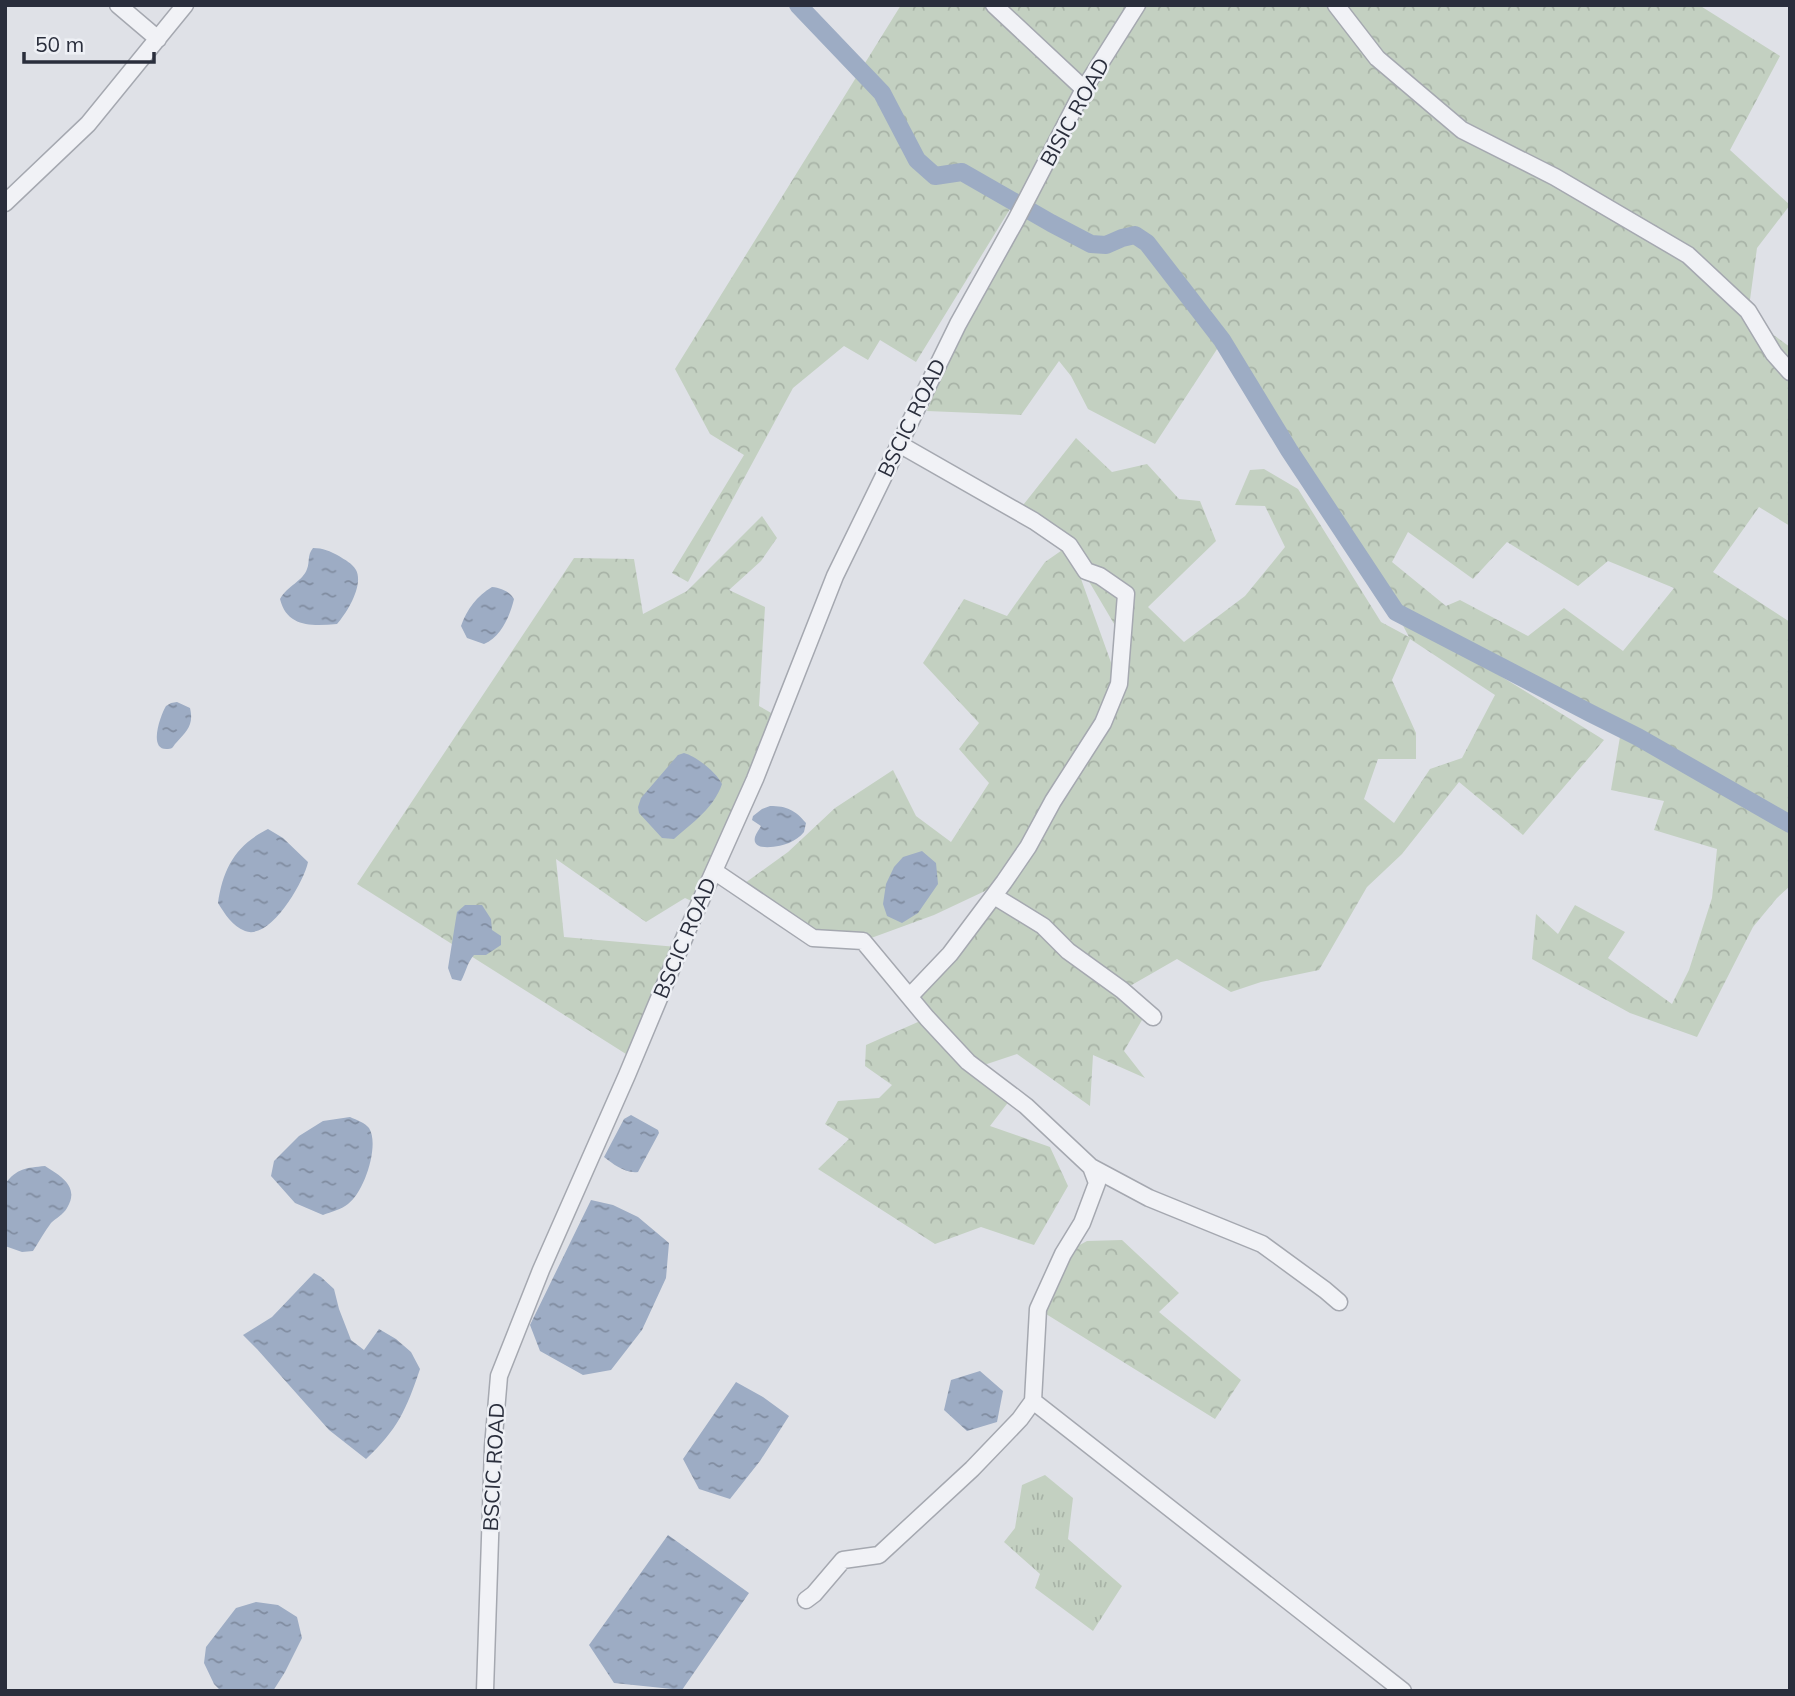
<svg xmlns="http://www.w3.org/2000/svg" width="1795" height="1696" viewBox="0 0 1795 1696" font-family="Mulish,sans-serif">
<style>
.grass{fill:url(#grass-tufts)}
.forest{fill:url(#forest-crowns);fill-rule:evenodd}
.water{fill:url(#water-ripples)}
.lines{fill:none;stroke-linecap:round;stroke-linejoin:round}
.canal{stroke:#9dacc4;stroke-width:18}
.street-casing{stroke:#a5a8b0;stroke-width:19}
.street{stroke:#f1f2f6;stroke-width:16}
.labels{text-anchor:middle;stroke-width:5;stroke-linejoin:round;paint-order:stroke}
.street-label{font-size:21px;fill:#2a2e3c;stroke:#eef0f5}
</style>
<defs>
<pattern id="grass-tufts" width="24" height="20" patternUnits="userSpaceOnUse" patternTransform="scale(1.75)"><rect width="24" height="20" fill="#c3d0c1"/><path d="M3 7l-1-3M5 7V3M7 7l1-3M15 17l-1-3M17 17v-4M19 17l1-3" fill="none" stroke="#a8b3a7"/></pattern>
<pattern id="forest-crowns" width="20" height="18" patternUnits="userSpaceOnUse" patternTransform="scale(1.75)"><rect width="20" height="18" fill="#c3d0c1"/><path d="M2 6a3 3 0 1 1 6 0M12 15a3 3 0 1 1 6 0" fill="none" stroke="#a8b3a7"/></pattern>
<pattern id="water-ripples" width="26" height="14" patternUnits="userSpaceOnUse" patternTransform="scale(1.75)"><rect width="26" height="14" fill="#9dacc4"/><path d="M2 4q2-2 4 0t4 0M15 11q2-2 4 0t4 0" fill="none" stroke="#808ca0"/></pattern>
</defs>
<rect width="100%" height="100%" fill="#dfe1e7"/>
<path class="grass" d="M1045 1475 1073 1498 1068 1539 1122 1586 1093 1631 1035 1588 1040 1574 1004 1542 1015 1528 1022 1485Z"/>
<path class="forest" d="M901 5H1336L1377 58 1462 130 1688 255 1753 320 1790 347V526L1759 507 1713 572 1790 622V886L1777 898 1753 927 1697 1037 1630 1013 1532 959 1536 914 1558 934 1575 905 1625 932 1608 958 1672 1004 1689 970 1712 898 1717 849 1654 830 1664 801 1611 790 1621 731 1408 619 1604 740 1523 835 1459 782 1402 854 1367 887 1319 970 1261 982 1231 992 1177 959 1123 990 1135 1002 1142 1020 1124 1051 1145 1078 1093 1055 1090 1106 1017 1054 987 1064 977 1063 1013 1096 990 1126 1050 1147 1068 1186 1034 1245 981 1227 935 1244 818 1169 849 1139 825 1124 838 1101 879 1098 892 1085 865 1066 866 1045 927 1018 910 996 1002 883 934 915 863 941 813 938 745 883 788 852 835 808 893 770 916 816 951 842 989 783 959 749 979 723 923 663 964 599 1007 616 1045 562 1068 546 1020 509 1076 438 1112 472 1147 464 1179 499 1200 501 1216 541 1148 607 1184 642 1245 596 1285 547 1265 506 1235 505 1250 470 1264 469 1298 489 1381 622 1409 637 1396 612 1289 450 1223 340 1155 444 1088 409 1071 376 1059 361 1021 415 927 411 961 327 1082 92 916 362 880 340 868 360 844 346 793 388 688 582 672 573 744 455 710 434 675 369ZM1408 532 1473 579 1507 542 1578 586 1608 561 1674 588 1623 651 1564 608 1528 636 1460 600 1446 606 1392 562ZM1071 551 1123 639 1118 682ZM1410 639 1495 695 1462 758 1430 769 1394 823 1364 799 1378 759H1416V733L1392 680Z
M1343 5H1699L1780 56 1730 150 1790 205 1757 248 1749 307 1691 250 1464 127 1380 56Z
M762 516 777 538 761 561 729 590 765 607 759 706 773 714 696 903 685 898 646 922 556 859 564 937 677 947 626 1054 357 884 574 558 634 559 643 614 687 591Z
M1122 1240 1179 1293 1159 1312 1241 1380 1215 1419 1038 1309 1063 1254 1087 1241Z"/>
<path class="water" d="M313 548C323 548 330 551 339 556 345 560 352 563 356 570 364 585 347 613 337 624 313 626 287 628 280 599 287 586 303 581 307 569 310 562 307 555 313 548Z
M492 587C501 588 509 591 514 599 510 616 501 637 484 644L467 638 461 626C467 609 477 596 492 587Z
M177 702 190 708C194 725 187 731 176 743 173 746 173 749 168 749 147 751 161 714 166 706L171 703Z
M684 753C696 756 717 773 722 784 714 808 692 823 674 839L662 838 639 813 638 807 641 798 678 755Z
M770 806C787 806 795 810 806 823L804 832C800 837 795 840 789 843 782 846 751 853 755 837 756 833 759 830 761 826L752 820 753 816 762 809Z
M268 829 283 838 308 862C304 882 270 941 245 931 232 926 225 914 218 903 223 868 236 845 268 829Z
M922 851 936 863 938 884 918 913 902 923 887 916 883 904 886 884 894 867 903 857Z
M465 905H482L491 919 492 930 501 936V945L486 955H474C467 963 466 972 461 981L452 979 448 968 457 912Z
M631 1115 658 1130 659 1133 638 1172C626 1174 613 1164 604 1157L624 1119Z
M350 1117C357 1120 365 1123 369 1128 380 1145 364 1193 348 1204 342 1209 331 1212 323 1215L295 1203 271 1176 274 1161 299 1136 323 1121Z
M45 1166C61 1176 80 1187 67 1208 63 1215 56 1218 51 1223 44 1232 39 1242 33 1251L22 1252 5 1246V1184C17 1168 26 1168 45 1166Z
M591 1200 613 1205 638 1217 669 1243 666 1278 642 1330 611 1370 583 1375 540 1351 530 1325Z
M314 1273 321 1277 334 1289 339 1309 351 1340 364 1350 379 1329 396 1339 411 1352 420 1369C406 1410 398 1429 366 1459L329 1430 257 1349 243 1335 272 1317Z
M980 1371 1003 1391 997 1422 967 1431 944 1410 951 1380Z
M736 1382 763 1397 789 1416 760 1461 730 1499 699 1489 683 1459Z
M668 1535 749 1593 682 1690 614 1683 589 1645Z
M256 1602 278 1605 297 1617 302 1638 285 1672 273 1691H221L214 1684 204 1663 206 1647 236 1608Z"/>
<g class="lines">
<path class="canal" d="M798 5 882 93 917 160 935 176 962 172 1051 223 1091 244 1106 245 1122 238 1135 235 1147 243 1222 340 1289 450 1396 612 1590 713 1638 737 1790 824"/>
<g class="street-casing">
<path id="street" d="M118 5 158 39
M994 5 1084 89
M1336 5 1377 58 1462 130 1555 177 1688 255 1748 311 1774 354 1790 372
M5 203 88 124 185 5
M899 444 1034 521 1069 545 1086 571 1100 576 1126 594 1119 684 1103 723 1053 801 1028 847 1004 882 950 954 910 996
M714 871 813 938 863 941 927 1018 968 1062 1026 1106 1091 1167 1097 1183 1082 1223 1063 1254 1038 1309 1033 1401 1403 1691
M994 896 1043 926 1068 951 1122 990 1153 1017
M1091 1167 1149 1198 1262 1244 1325 1290 1339 1302
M806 1600 814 1594 843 1560 879 1555 972 1469 1020 1419 1033 1401
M485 1691 493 1447 499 1376 541 1270 627 1075 688 929 755 779 835 576 958 324 1016 220 1084 89 1137 5"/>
</g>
<use href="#street" class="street"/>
</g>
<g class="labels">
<g class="street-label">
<text transform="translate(1075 112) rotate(-61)" y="7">BISIC ROAD</text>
<text transform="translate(912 418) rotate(-64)" y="7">BSCIC ROAD</text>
<text transform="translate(685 938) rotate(-67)" y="7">BSCIC ROAD</text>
<text transform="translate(494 1467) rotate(-87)" y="7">BSCIC ROAD</text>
</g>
</g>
<rect width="1795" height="1696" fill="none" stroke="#2a2e3c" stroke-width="14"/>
<path d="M24 52v10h130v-10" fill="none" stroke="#2a2e3c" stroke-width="3.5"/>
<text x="35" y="52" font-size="21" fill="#2a2e3c" stroke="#eef0f5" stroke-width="5" paint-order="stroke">50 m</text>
</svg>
